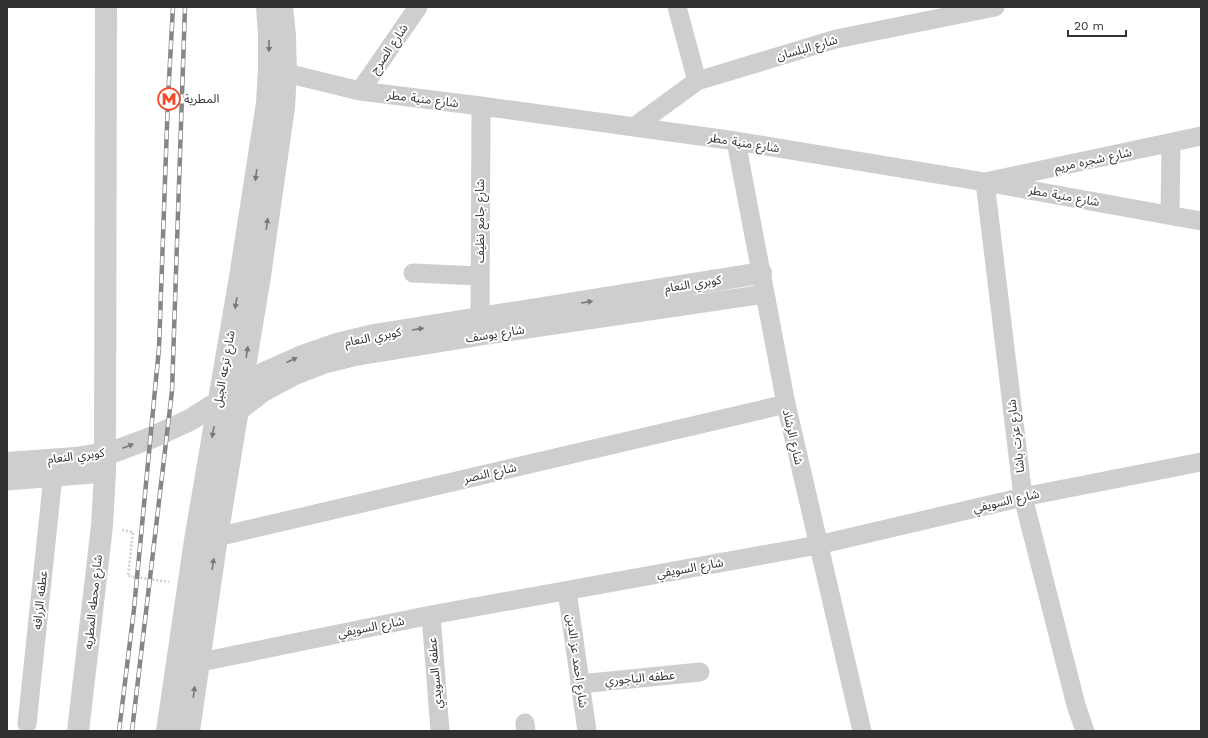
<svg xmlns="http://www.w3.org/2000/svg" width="1208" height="738" viewBox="0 0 1208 738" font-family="'Work Sans','Noto Sans Arabic',sans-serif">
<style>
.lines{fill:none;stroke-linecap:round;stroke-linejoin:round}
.path{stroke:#cecece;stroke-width:2.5;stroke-dasharray:2 2;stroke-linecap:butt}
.minor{stroke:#cecece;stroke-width:19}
.tertiary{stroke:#cecece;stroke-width:22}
.rail-casing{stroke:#868686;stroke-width:4.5}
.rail{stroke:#fff;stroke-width:3;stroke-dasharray:9;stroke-linecap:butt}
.oneway{fill:#787878}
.labels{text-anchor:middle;stroke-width:4;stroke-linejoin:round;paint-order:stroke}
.street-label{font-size:12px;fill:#313131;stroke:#fff}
.poi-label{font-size:12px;fill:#313131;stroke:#fff;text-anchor:start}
</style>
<rect width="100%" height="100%" fill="#fff"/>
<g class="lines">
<path class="path" d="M122 530 133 532 128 576 169 582"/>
<path class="minor" d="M677 7 697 81
M286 73 360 91 481 106 736 141 985 182 1201 221
M360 91 418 7
M634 127 697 81 836 39 995 7
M736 141 786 404 862 731
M1170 215 1171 143
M413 273 480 276
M480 332 481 106
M238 412 264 392 294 376 325 364 357 356 480 336 765 294
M7 481 105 473
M204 540 786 404
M567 591 587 731
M431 615 440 731
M186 665 431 615 818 545 1023 497 1201 462
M580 684 700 672
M525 723 526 731
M27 724 53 476
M1085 731 1076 705 1023 497 985 182 1201 136"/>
<path class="tertiary" d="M7 463 75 458 113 452 153 437 190 420 264 373 300 357 337 344 374 335 761 273
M78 731 102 526 105 473 106 7
M167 731 195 540 240 277 267 103 269 68V34L267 7
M189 731 217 537 260 276 284 107 286 73 285 36 282 7"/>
<g class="rail-casing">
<path id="rail" d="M119 731 134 609 159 348 168 98 173 7
M132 731 172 391 185 7"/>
</g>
<use href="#rail" class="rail"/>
</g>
<defs><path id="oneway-solid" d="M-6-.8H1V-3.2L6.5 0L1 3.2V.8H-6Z"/></defs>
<g class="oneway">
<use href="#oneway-solid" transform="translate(269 46) rotate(90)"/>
<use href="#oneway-solid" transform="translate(256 175) rotate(98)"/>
<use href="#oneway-solid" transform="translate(267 224) rotate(-82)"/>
<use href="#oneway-solid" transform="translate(587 302) rotate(-9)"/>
<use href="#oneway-solid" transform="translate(236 303) rotate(100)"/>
<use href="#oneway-solid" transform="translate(418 329) rotate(-9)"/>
<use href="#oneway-solid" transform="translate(247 352) rotate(-81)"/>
<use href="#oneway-solid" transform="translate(292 360) rotate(-25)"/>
<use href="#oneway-solid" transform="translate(213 432) rotate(100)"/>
<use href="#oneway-solid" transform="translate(128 446) rotate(-21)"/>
<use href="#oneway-solid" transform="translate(213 564) rotate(-82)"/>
<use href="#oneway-solid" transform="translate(194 692) rotate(-82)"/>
</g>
<defs>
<g id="metro-ring" transform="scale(1.15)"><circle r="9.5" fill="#fff" stroke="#f64625" stroke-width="1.5"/><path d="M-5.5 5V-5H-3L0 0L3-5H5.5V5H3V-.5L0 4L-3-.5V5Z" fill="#f64625"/></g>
</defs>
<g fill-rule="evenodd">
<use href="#metro-ring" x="169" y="99"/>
</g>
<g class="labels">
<g class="street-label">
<text transform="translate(807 48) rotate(-16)" y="4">شارع البلسان</text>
<text transform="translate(389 49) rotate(-56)" y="4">شارع الصرح</text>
<text transform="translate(423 99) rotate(7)" y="4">شارع منية مطر</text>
<text transform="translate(744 143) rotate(9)" y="4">شارع منية مطر</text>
<text transform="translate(1093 160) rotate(-12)" y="4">شارع شجره مريم</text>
<text transform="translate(1064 196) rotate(10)" y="4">شارع منية مطر</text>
<text transform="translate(480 221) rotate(-90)" y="4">شارع جامع نظيف</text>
<text transform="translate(693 284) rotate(-9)" y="4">كوبري النعام</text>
<text transform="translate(495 334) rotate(-9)" y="4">شارع يوسف</text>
<text transform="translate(373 337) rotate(-11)" y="4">كوبري النعام</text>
<text transform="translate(224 369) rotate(-80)" y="4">شارع ترعه الجبل</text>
<text transform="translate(1016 436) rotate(-97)" y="4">شارع عزت باشا</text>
<text transform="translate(793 437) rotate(77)" y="4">شارع الرشاد</text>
<text transform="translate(76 456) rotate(-7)" y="4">كوبري النعام</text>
<text transform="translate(490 473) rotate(-13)" y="4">شارع النصر</text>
<text transform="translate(1006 501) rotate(-13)" y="4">شارع السويفي</text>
<text transform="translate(690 568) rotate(-10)" y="4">شارع السويفي</text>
<text transform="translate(40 600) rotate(-84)" y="4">عطفه الزرافه</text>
<text transform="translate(93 602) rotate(-84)" y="4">شارع محطه المطريه</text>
<text transform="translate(371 627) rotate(-11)" y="4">شارع السويفي</text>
<text transform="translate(577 661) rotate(82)" y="4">شارع احمد عز الدين</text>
<text transform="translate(435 673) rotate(-95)" y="4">عطفه السويدي</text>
<text transform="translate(640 678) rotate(-5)" y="4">عطفه الباجوري</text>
</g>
<g class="poi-label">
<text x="184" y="103">المطرية</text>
</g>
</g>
<rect width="1208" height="738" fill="none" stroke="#313131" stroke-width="16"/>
<path d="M1068 30v6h58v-6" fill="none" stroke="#313131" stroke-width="2"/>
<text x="1074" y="30" font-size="12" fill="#313131" stroke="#ffffff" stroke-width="3" paint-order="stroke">20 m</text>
</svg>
